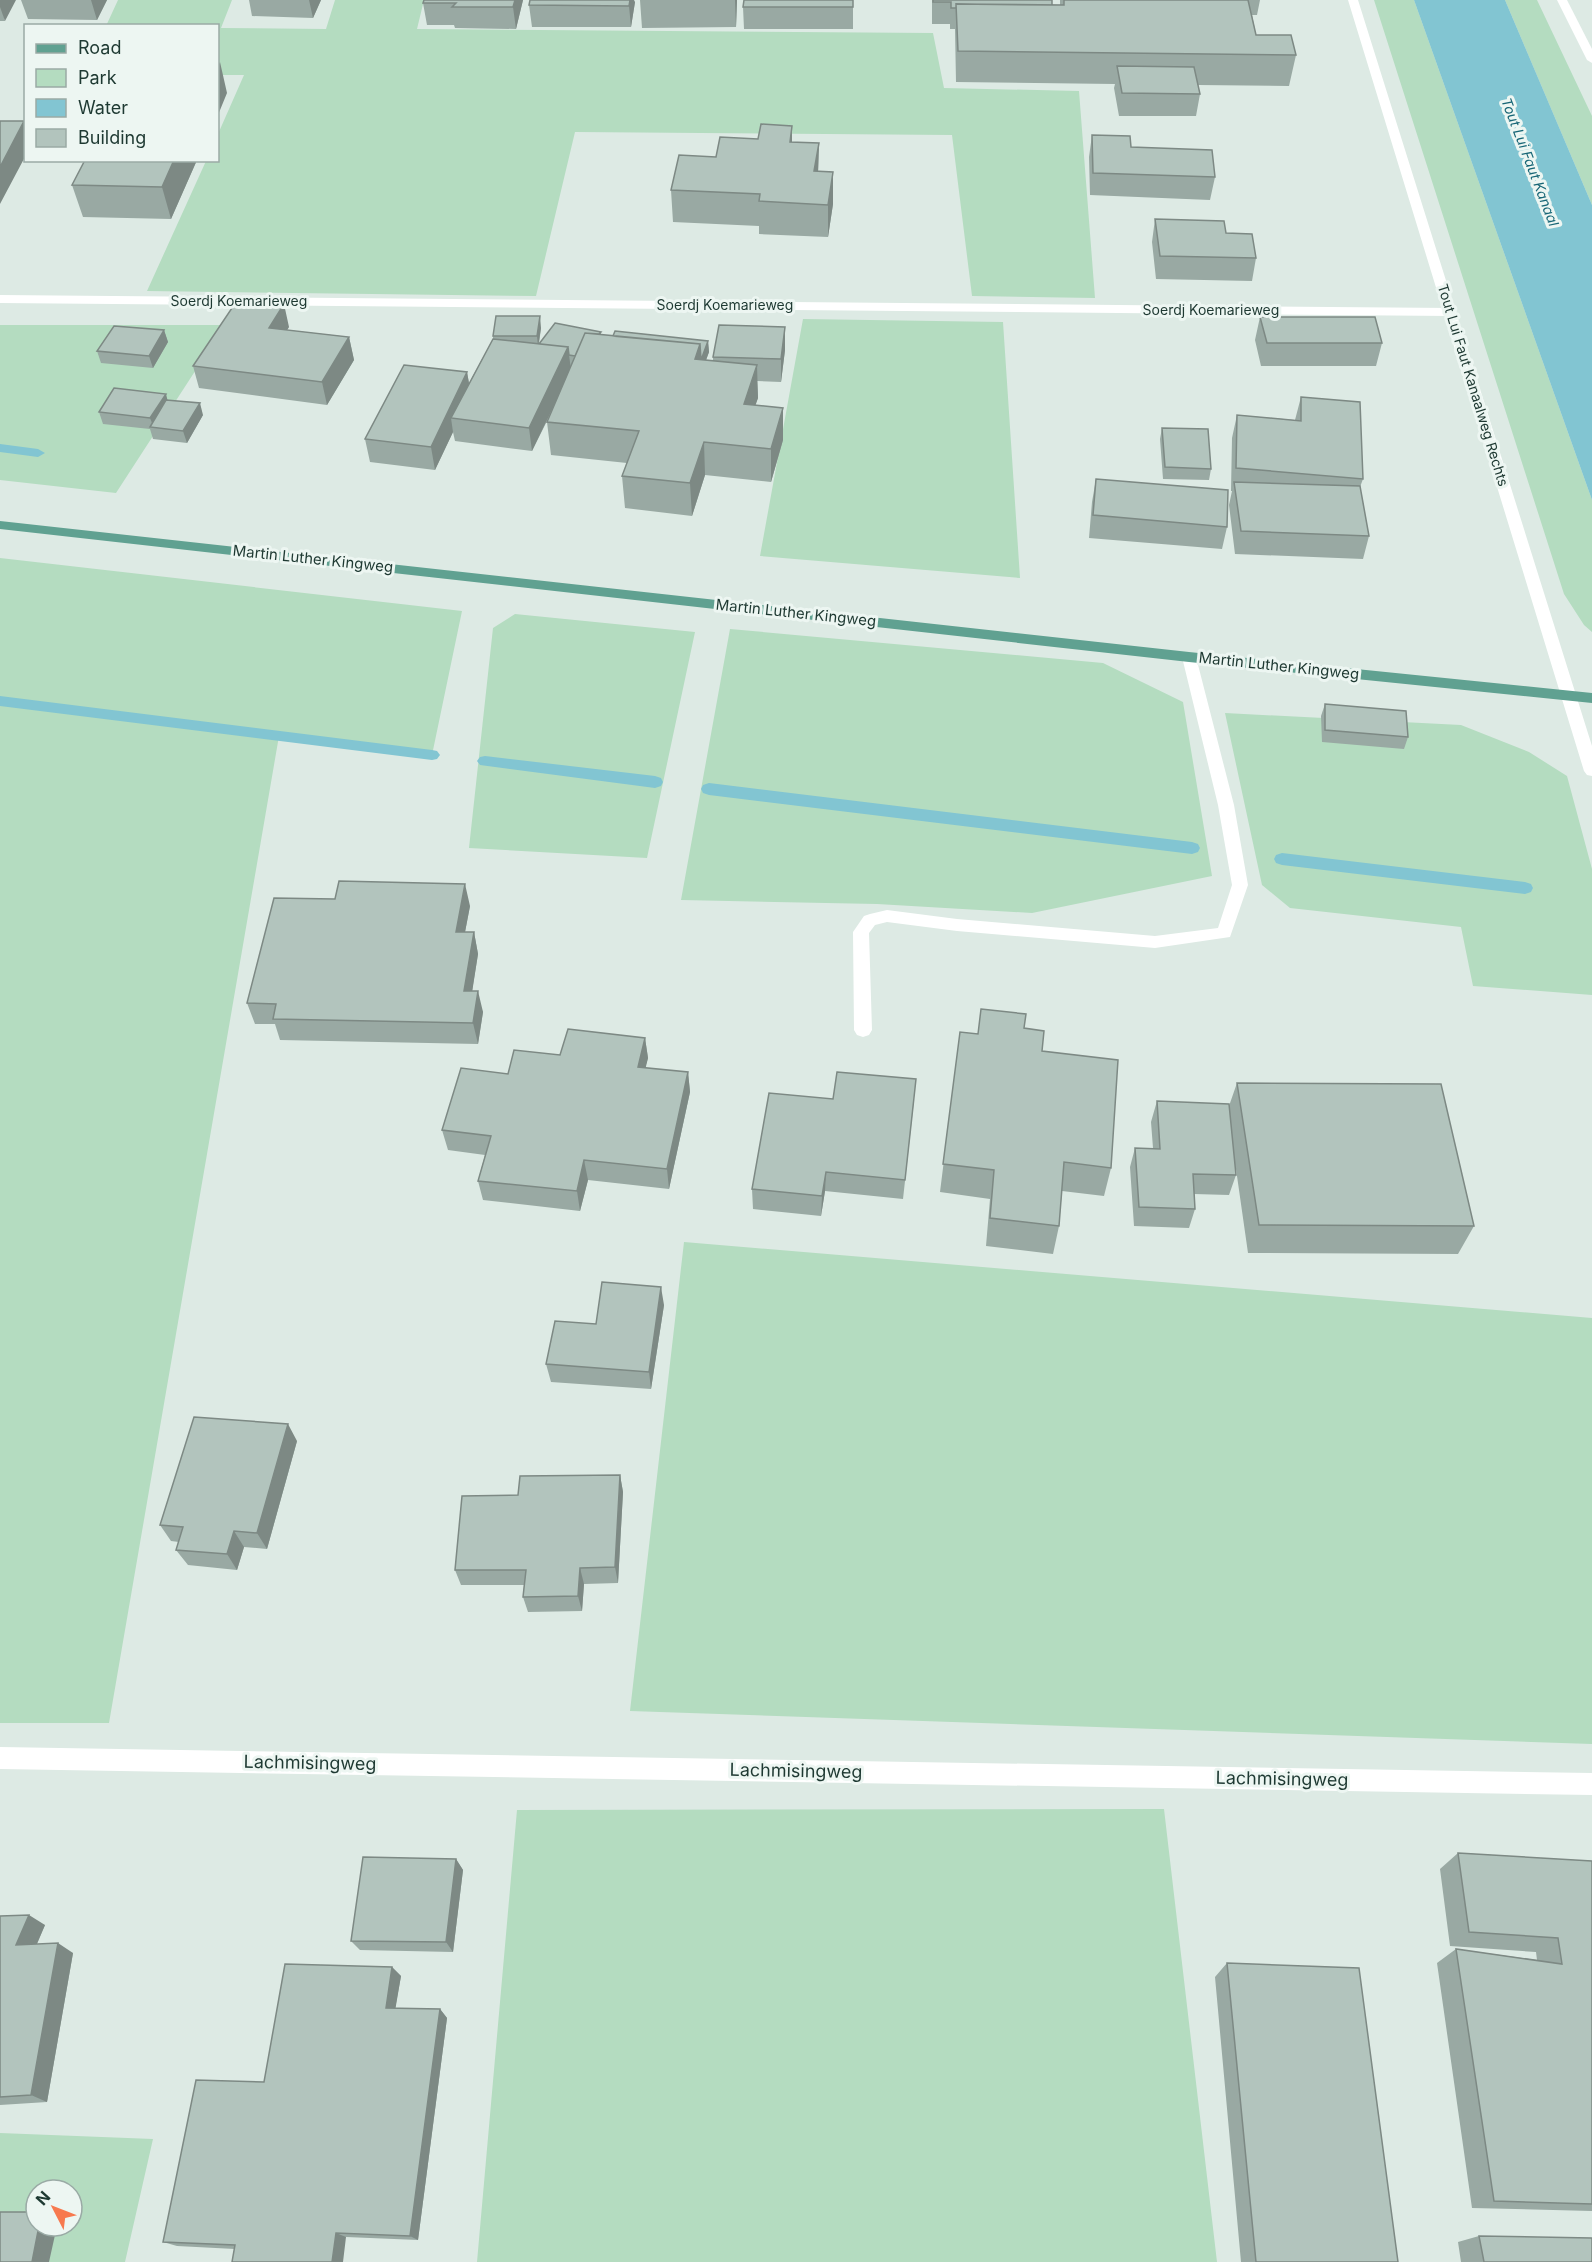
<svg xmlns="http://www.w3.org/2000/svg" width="1592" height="2262" viewBox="0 0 1592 2262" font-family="Inter,sans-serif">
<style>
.green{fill:#b4dcc0;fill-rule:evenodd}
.water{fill:#82c5d2}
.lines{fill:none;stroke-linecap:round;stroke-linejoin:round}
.stream{fill:#82c5d2;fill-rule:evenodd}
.lane{fill:#fff;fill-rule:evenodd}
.street{fill:#fff;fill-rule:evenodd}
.secondary{fill:#fff;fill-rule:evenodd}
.primary{fill:#60a191;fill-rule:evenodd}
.wall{fill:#99a9a3}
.shaded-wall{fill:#7d8984}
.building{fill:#b2c4bd;stroke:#7d8984;stroke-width:1.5}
.labels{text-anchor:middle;stroke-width:6;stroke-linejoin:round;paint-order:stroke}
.far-water-label{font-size:14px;font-style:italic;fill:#176676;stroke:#edf6f2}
.far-street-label{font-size:14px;fill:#1e3932;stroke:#edf6f2}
.street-label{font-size:15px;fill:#1e3932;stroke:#edf6f2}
.near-street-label{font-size:18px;fill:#1e3932;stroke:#edf6f2}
</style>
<rect width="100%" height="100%" fill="#ddeae4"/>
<path class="green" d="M118 0H232L221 28 326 29 335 0H424L417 29 933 33 944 88 1079 91 1095 298 972 296 952 135 575 132 536 296 147 291 206 161 218 160V134L244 75H218V26H106Z
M1374 0H1414L1592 500V632L1584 625 1564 594Z
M1505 0H1537L1592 116V205Z
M803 319 1003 322 1020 578 760 556Z
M0 325H225L116 493 0 480Z
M0 558 462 611 432 755 279 736 109 1723H0Z
M515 614 695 632 647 858 469 848 493 628Z
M730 629 1103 663 1183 702 1212 876 1032 913 877 904 681 900Z
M1225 713 1461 725 1529 752 1567 776 1592 869V995L1473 986 1461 927 1290 908 1262 885Z
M684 1242 1592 1318V1744L630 1711Z
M1164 1809 1217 2262H477L517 1810Z
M0 2133 153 2139 125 2262H0ZM36 2190H72V2226H36Z"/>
<path class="water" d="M1414 0H1505L1592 205V500Z"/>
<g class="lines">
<path class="stream" d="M0 444 38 449 45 453 38 457 0 452Z
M0 696 432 750 437 751 440 755 437 759 432 760 0 706Z
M485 756 655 776 661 778 663 782 661 786 655 788 480 765 477 761 480 757Z
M709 783 1192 842 1198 844 1200 848 1198 852 1192 854 709 795 703 793 701 789 703 785Z
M1282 853 1525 882 1531 884 1533 888 1531 892 1525 894 1282 865 1276 863 1274 859 1276 855Z"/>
<path class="lane" d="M0 295 1451 308 1457 312 1451 316 0 303Z
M1189 652 1196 657 1234 805 1248 885 1230 937 1155 948 957 931 887 922 875 925 869 933 872 1030 869 1035 863 1037 857 1035 854 1030 853 932 864 916 870 914 887 910 957 919 1155 936 1218 928 1232 885 1218 805 1182 657Z"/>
<path class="street" d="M1557 0H1567L1592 49V63L1587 60Z"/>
<path class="secondary" d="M1348 0H1358L1592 746V776L1587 775 1584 771Z
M0 1747 1592 1773V1795L0 1769Z"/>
<path class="primary" d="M0 521 1189 652 1592 693V703L1189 662 0 529Z"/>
</g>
<path class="wall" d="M0 0 5 21H0Z
M21 0H107L97 20 28 19Z
M249 0H321L313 18 252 16Z
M424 0H523L516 29 455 28 454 25H427L423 3Z
M640 0H737L736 27 642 28Z
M853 0V29H744L743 7Z
M932 0H1052V5H1060V0H1260L1257 15H1252L1256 35 1296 55 1289 86 1198 85 1200 94 1196 116H1119L1114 88 1115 84 956 82 955 29H950V24H932Z
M635 2 631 27H532L529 5Z
M792 126V142L819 143 818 171 833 204 828 237 759 234V226L673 222 671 190 716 157Z
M1092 135 1131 147 1215 177 1210 200 1090 195 1089 157Z
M197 160 171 219 83 217 72 185Z
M1155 219 1226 233 1256 258 1252 281 1156 279 1152 242Z
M1260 317 1382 343 1376 366H1261L1255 340Z
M289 327 287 330 349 337 354 360 327 405 199 388 193 366Z
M785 327V350L781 382 757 381 758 398 755 405 783 408V440L771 482 705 475 692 516 625 508 622 476 627 463 551 455 547 422 552 411 532 451 455 441 453 432 435 470 370 462 365 439 467 372 469 383 493 339V336L541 328 539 344 601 332V335L613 336 708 341 709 352 706 360 713 361V357Z
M164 330 168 342 153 368 101 363 97 351Z
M1301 397 1363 479 1360 487 1369 536 1363 559 1235 554 1229 505 1232 491H1231L1232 438 1237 415 1295 420Z
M99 412 203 415 187 443 153 439 150 429 103 424Z
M1162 428 1211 469 1209 480 1163 479 1160 439Z
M1096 479 1227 527 1222 549 1089 538 1092 502Z
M1325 704 1408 737 1404 749 1322 742 1321 716Z
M470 906 465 932H474L478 954 472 991 483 1012 478 1044 280 1040 275 1024H255L247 1003Z
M1024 1028 1042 1051 1111 1168 1104 1196 1062 1191 1059 1226 1053 1254 986 1246 990 1199 940 1192 960 1032 977 1034Z
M645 1038 648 1058 645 1068 688 1072 690 1092 669 1189 588 1180 580 1211 483 1200 478 1181 485 1155 448 1150 442 1130 508 1074 560 1055Z
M1237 1083 1474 1226 1458 1254 1248 1253 1236 1169V1175L1229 1195 1194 1194 1195 1209 1189 1228 1134 1226 1130 1167 1135 1148H1153L1151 1122 1157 1101 1229 1106Z
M833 1099 914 1100 903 1199 825 1191 821 1216 753 1209 752 1189Z
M664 1305 651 1389 551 1382 546 1364 596 1324Z
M297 1441 267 1549 244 1547 237 1570 188 1565 176 1550 179 1542 171 1541 160 1525Z
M620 1475 623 1492 618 1583 584 1584 582 1611 528 1612 523 1597 524 1585H461L455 1570 518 1495Z
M1458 1853 1592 1861V2211L1472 2208 1437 1963 1456 1949 1537 1960 1536 1952 1450 1946 1440 1869Z
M456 1859 463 1870 453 1952 360 1950 351 1941Z
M0 1916 45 1925 37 1944 73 1953 47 2102 0 2105Z
M1227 1963 1398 2262H1241L1215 1977Z
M392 1967 401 1976 395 2009H440L447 2018 418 2240 346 2237 235 2249 177 2246 163 2242 264 2082Z
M1479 2236 1592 2262H1461L1458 2242Z"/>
<path class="shaded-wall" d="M0 0H16L5 21 0 7Z
M91 0H107L97 20Z
M309 0H321L313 18Z
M515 0H523L516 29 513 7Z
M630 0H634L635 2 631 27 629 6Z
M735 0H737L736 27Z
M220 62 227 93 218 115V66Z
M24 121 26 126V155L0 204V167Z
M792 126V158L790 142Z
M819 143 818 175 814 171Z
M174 160H197L171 219 162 187Z
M833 172V204L828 237V205Z
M284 304 289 327 274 350 269 328Z
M540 316 541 328 538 347 537 336Z
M785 327V350L781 382V359Z
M164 330 168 342 153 368 149 356Z
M349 337 354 360 327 405 322 382Z
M708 341 709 352 702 371 701 360Z
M700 344 701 377 695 359Z
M568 347 571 370 532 451 529 428Z
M757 365 758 398 745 436 744 404Z
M467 372 471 395 451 418 453 432 435 470 431 447Z
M166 394 169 406 154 428 150 418Z
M200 403 203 415 187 443 183 431Z
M783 408V440L771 482V449Z
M704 442 705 475 692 516 690 483Z
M465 884 470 906 461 953 456 932Z
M474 932 478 954 469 1012 464 991Z
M478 991 483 1012 478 1044 473 1023Z
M645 1038 648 1058 641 1087 638 1067Z
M688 1072 690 1092 669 1189 667 1169Z
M584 1160 588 1180 580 1211 577 1191Z
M826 1172 825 1191 821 1216 822 1196Z
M661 1287 664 1305 651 1389 649 1372Z
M288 1424 297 1441 267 1549 257 1533Z
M620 1475 623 1492 618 1583 615 1567Z
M234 1531 244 1547 237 1570 227 1554Z
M580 1568 584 1584 582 1611 578 1596Z
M456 1859 463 1870 453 1952 446 1942Z
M29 1915 45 1925 32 1955 16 1945Z
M58 1943 73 1953 47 2102 31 2095Z
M392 1967 401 1976 394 2017 386 2008Z
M440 2009 447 2018 418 2240 410 2236Z
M39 2226H57L49 2262H32Z
M336 2233 346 2237 343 2262H332Z"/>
<path class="building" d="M424 0H515L513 7H452L456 3H423Z
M530 0H630L629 6 529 5Z
M744 0H853V7H743Z
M933 0H1052V5L956 4V8H951V2H933Z
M1064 0H1248L1256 35H1291L1296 55 958 51 956 4 1064 5Z
M1117 66 1194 67 1200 94 1122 93Z
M0 121H24L0 167Z
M761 124 792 126 790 142 819 143 814 171 833 172 828 205 759 201 760 194 671 190 679 155 716 157 720 137 758 139Z
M1092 135 1130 136 1131 147 1212 150 1215 177 1093 173Z
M85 160H174L162 187 72 185Z
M1155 219 1224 221 1226 233 1252 234 1256 258 1160 256Z
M238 299 284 304 269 328 349 337 322 382 193 366Z
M496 316H540L537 336H493Z
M1260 317H1375L1382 343H1267Z
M555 323 601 332 599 334 585 333 575 356 569 355 568 347 539 344Z
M719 325 785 327 781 359 713 357Z
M114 326 164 330 149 356 97 351Z
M615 331 708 341 701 360 700 344 613 336Z
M585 333 700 344 695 359 757 365 744 404 783 408 771 449 704 442 690 483 622 476 639 431 547 422Z
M493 339 568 347 529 428 451 418Z
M404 365 467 372 431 447 365 439Z
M114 388 166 394 150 418 99 412Z
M1301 397 1360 402 1363 479 1236 468 1237 415 1301 421Z
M166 400 200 403 183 431 150 427Z
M1162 428 1208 429 1211 469 1165 467Z
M1096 479 1228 490 1227 527 1093 515Z
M1234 482 1360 486 1369 536 1241 531Z
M1325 704 1406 711 1408 737 1325 730Z
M339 881 465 884 456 932H474L464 991H478L473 1023 273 1019 276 1004 247 1003 274 898 335 899Z
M981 1009 1026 1014 1024 1028 1044 1031 1042 1051 1118 1060 1111 1168 1064 1162 1059 1226 990 1218 994 1170 943 1164 960 1032 978 1034Z
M568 1029 645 1038 638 1067 688 1072 667 1169 584 1160 577 1191 478 1181 491 1136 442 1130 461 1068 508 1074 514 1050 560 1055Z
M837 1072 916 1079 905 1180 826 1172 822 1196 752 1189 769 1093 833 1099Z
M1237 1083 1441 1084 1474 1226 1259 1225Z
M1157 1101 1229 1104 1236 1175 1193 1174 1195 1209 1139 1207 1135 1148 1160 1149Z
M602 1282 661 1287 649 1372 546 1364 555 1321 596 1324Z
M194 1417 288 1424 257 1533 234 1531 227 1554 176 1550 183 1527 160 1525Z
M620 1475 615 1567 580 1568 578 1596 523 1597 526 1570H455L462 1496 518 1495 520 1476Z
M1458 1853 1592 1861V2204L1494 2201 1456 1949 1562 1964 1558 1938 1469 1932Z
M363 1857 456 1859 446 1942 351 1941Z
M29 1915 16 1945 58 1943 31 2095 0 2097V1916Z
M1227 1963 1359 1968 1398 2262H1256Z
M285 1964 392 1967 386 2008 440 2009 410 2236 336 2233 332 2262H232L235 2245 163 2242 196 2080 264 2082Z
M0 2212H36V2226H39L32 2262H0Z
M1479 2236 1592 2238V2262H1484Z"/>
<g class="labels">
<g class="far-water-label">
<text transform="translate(1530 162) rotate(69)" y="5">Tout Lui Faut Kanaal</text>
</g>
<g class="far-street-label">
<text x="239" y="306">Soerdj Koemarieweg</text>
<text x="725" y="310">Soerdj Koemarieweg</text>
<text x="1211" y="315">Soerdj Koemarieweg</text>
<text transform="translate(1473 385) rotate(73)" y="5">Tout Lui Faut Kanaalweg Rechts</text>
</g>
<g class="street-label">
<text transform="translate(313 559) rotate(6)" y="5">Martin Luther Kingweg</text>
<text transform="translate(796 613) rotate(6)" y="5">Martin Luther Kingweg</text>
<text transform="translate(1279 666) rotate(6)" y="5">Martin Luther Kingweg</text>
</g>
<g class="near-street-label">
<text transform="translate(310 1763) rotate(1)" y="6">Lachmisingweg</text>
<text transform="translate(796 1771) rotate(1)" y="6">Lachmisingweg</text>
<text transform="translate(1282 1779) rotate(1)" y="6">Lachmisingweg</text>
</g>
</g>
<rect x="24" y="24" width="195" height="138" fill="#edf6f2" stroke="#9aaaa5" stroke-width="1.5"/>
<rect x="36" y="44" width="30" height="9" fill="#60a191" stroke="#9aaaa5" stroke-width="1.5"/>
<text x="78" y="54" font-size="18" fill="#1e3932">Road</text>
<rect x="36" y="69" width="30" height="18" fill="#b4dcc0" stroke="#9aaaa5" stroke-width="1.5"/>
<text x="78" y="84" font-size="18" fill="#1e3932">Park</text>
<rect x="36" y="99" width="30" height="18" fill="#82c5d2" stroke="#9aaaa5" stroke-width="1.5"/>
<text x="78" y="114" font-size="18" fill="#1e3932">Water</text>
<rect x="36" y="129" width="30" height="18" fill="#b2c4bd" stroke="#9aaaa5" stroke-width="1.5"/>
<text x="78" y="144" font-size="18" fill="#1e3932">Building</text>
<g transform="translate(54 2208) rotate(312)"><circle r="28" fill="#edf6f2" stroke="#9aaaa5" stroke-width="1.5"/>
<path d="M0-4.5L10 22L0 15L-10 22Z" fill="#f7794e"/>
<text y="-9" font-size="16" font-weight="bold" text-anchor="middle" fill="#1e3932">N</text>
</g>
</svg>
